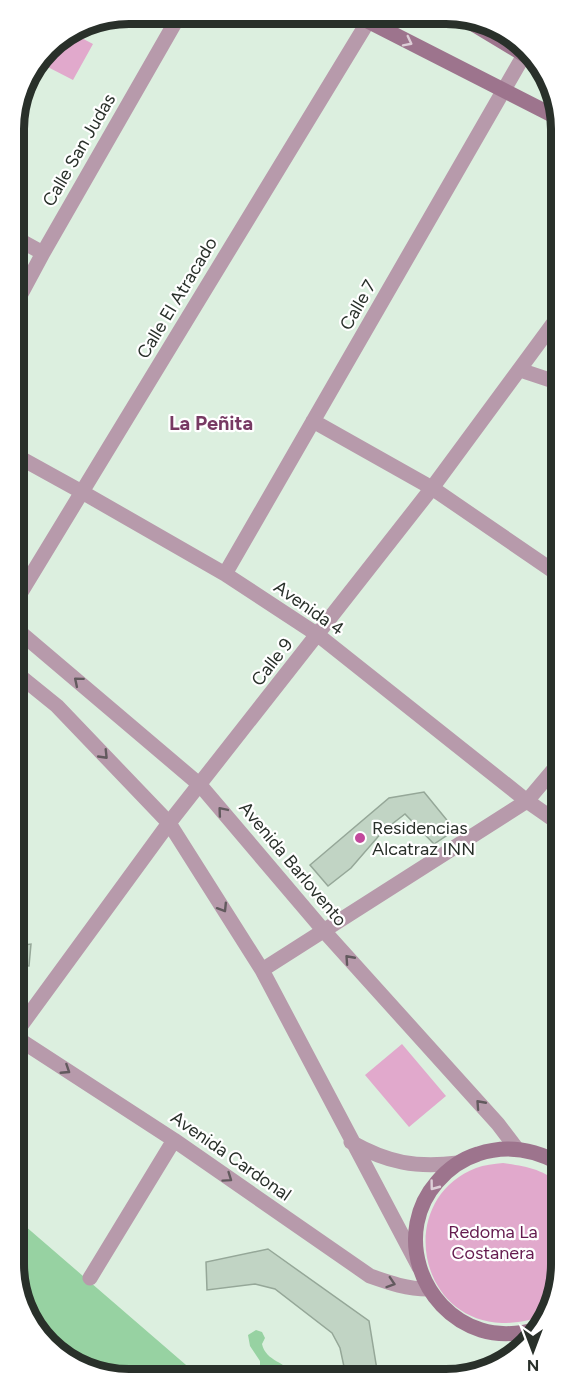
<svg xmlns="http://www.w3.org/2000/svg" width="575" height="1393" viewBox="0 0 575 1393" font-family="Figtree,sans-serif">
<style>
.green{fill:#e1a9cc}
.water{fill:#97d2a2}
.building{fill:#c1d4c4;stroke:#95a798;stroke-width:1.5}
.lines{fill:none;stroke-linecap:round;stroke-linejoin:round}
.street{stroke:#b79aab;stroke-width:15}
.secondary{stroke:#9d748d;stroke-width:15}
.oneway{stroke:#ddced7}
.oneway2{stroke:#625a5e}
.poi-dot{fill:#c2499c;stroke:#fff;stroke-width:2}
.labels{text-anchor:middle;stroke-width:4.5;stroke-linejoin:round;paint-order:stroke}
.street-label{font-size:18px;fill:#29302a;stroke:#fff}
.poi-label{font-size:18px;fill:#29302a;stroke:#fff;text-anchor:start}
.park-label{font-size:18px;fill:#651b4f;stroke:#fff}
.neighbourhood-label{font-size:20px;font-weight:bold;fill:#773a63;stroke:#fff}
.rim{fill:none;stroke:#29302a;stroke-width:8}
</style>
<rect width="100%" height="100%" fill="#dcefdf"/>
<path class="green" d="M74 34 93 44 73 80 38 62 53 42Z
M402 1044 446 1096 409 1127 365 1075Z
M503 1163C525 1166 545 1169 561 1186V1271L546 1312C534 1321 517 1323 502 1323 416 1320 396 1199 476 1168 484 1165 494 1164 503 1163Z"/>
<path class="water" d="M17 1219 193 1371 198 1377H107L53 1351 17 1293Z
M256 1330 262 1332 265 1338 262 1344C266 1362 286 1361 294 1376L260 1377V1361L250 1346 248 1335Z"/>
<path class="building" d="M424 792 455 830 434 844 405 814 383 831 351 868 328 886 310 865 389 798Z
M31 944 29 966 16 965V946Z
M268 1249 369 1321 378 1376H346L340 1348 332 1333 275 1289 255 1284 207 1290 206 1262Z"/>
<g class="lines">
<path class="street" d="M14 237 43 253
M14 307 43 253 180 14
M520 370 559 383
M313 421 432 488 559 575
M15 455 82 492 225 574 318 635 527 801 560 824
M225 574 524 55
M15 602 372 15
M15 628 200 785 324 931 498 1124 517 1149
M15 672 57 706 169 823 262 970 419 1267
M262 970 527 801 560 762
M17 1031 169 823 432 488 558 317
M17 1038 174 1140 370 1276C390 1283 407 1289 428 1289
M351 1142C388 1163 416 1168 458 1163
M90 1278 174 1140"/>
<path class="secondary" d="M356 15 558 118
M460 16 536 62
M539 1329C520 1334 500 1336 481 1330 419 1310 394 1231 437 1182 448 1169 462 1159 478 1154 507 1144 534 1149 561 1164"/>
</g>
<defs><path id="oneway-chevron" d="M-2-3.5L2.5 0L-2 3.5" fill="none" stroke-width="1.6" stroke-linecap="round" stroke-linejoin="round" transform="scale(1.5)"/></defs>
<g class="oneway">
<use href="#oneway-chevron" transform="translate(408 42) rotate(27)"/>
<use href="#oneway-chevron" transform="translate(434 1186) rotate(127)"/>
</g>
<g class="oneway2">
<use href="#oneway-chevron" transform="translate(78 681) rotate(-140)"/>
<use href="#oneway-chevron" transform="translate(104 755) rotate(46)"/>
<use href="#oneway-chevron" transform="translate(222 811) rotate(-130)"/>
<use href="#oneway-chevron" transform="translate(223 908) rotate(58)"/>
<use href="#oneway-chevron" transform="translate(349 959) rotate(-132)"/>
<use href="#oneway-chevron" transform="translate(66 1070) rotate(33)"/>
<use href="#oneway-chevron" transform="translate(480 1104) rotate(-132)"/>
<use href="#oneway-chevron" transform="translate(228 1178) rotate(35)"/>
<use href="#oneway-chevron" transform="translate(391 1283) rotate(18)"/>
</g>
<circle class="poi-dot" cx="360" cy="838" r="6"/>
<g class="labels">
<g class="street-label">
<text transform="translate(79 150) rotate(-60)" y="6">Calle San Judas</text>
<text transform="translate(177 298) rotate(-59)" y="6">Calle El Atracado</text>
<text transform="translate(358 305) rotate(-60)" y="6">Calle 7</text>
<text transform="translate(309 608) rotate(35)" y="6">Avenida 4</text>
<text transform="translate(272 662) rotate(-52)" y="6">Calle 9</text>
<text transform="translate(293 864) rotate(50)" y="6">Avenida Barlovento</text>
<text transform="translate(231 1156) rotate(35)" y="6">Avenida Cardonal</text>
</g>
<g class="poi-label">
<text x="372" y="834">Residencias<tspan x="372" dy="21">Alcatraz INN</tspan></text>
</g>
<g class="park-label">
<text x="493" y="1238">Redoma La<tspan x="493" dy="21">Costanera</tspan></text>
</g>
<g class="neighbourhood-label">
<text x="211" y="430">La Peñita</text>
</g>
</g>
<path d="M0 0H575V1393H0ZM129 24H446A105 105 0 0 1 551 129V1264A105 105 0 0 1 446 1369H129A105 105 0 0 1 24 1264V129A105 105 0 0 1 129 24Z" fill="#fff" fill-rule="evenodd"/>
<path class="rim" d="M129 24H446A105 105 0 0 1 551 129V1264A105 105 0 0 1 446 1369H129A105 105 0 0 1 24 1264V129A105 105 0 0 1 129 24Z"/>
<g transform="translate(533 1351) rotate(180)" stroke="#ffffff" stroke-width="4.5" paint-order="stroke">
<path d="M0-4.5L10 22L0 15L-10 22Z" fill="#29302a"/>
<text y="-9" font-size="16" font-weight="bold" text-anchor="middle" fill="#29302a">N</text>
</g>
</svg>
